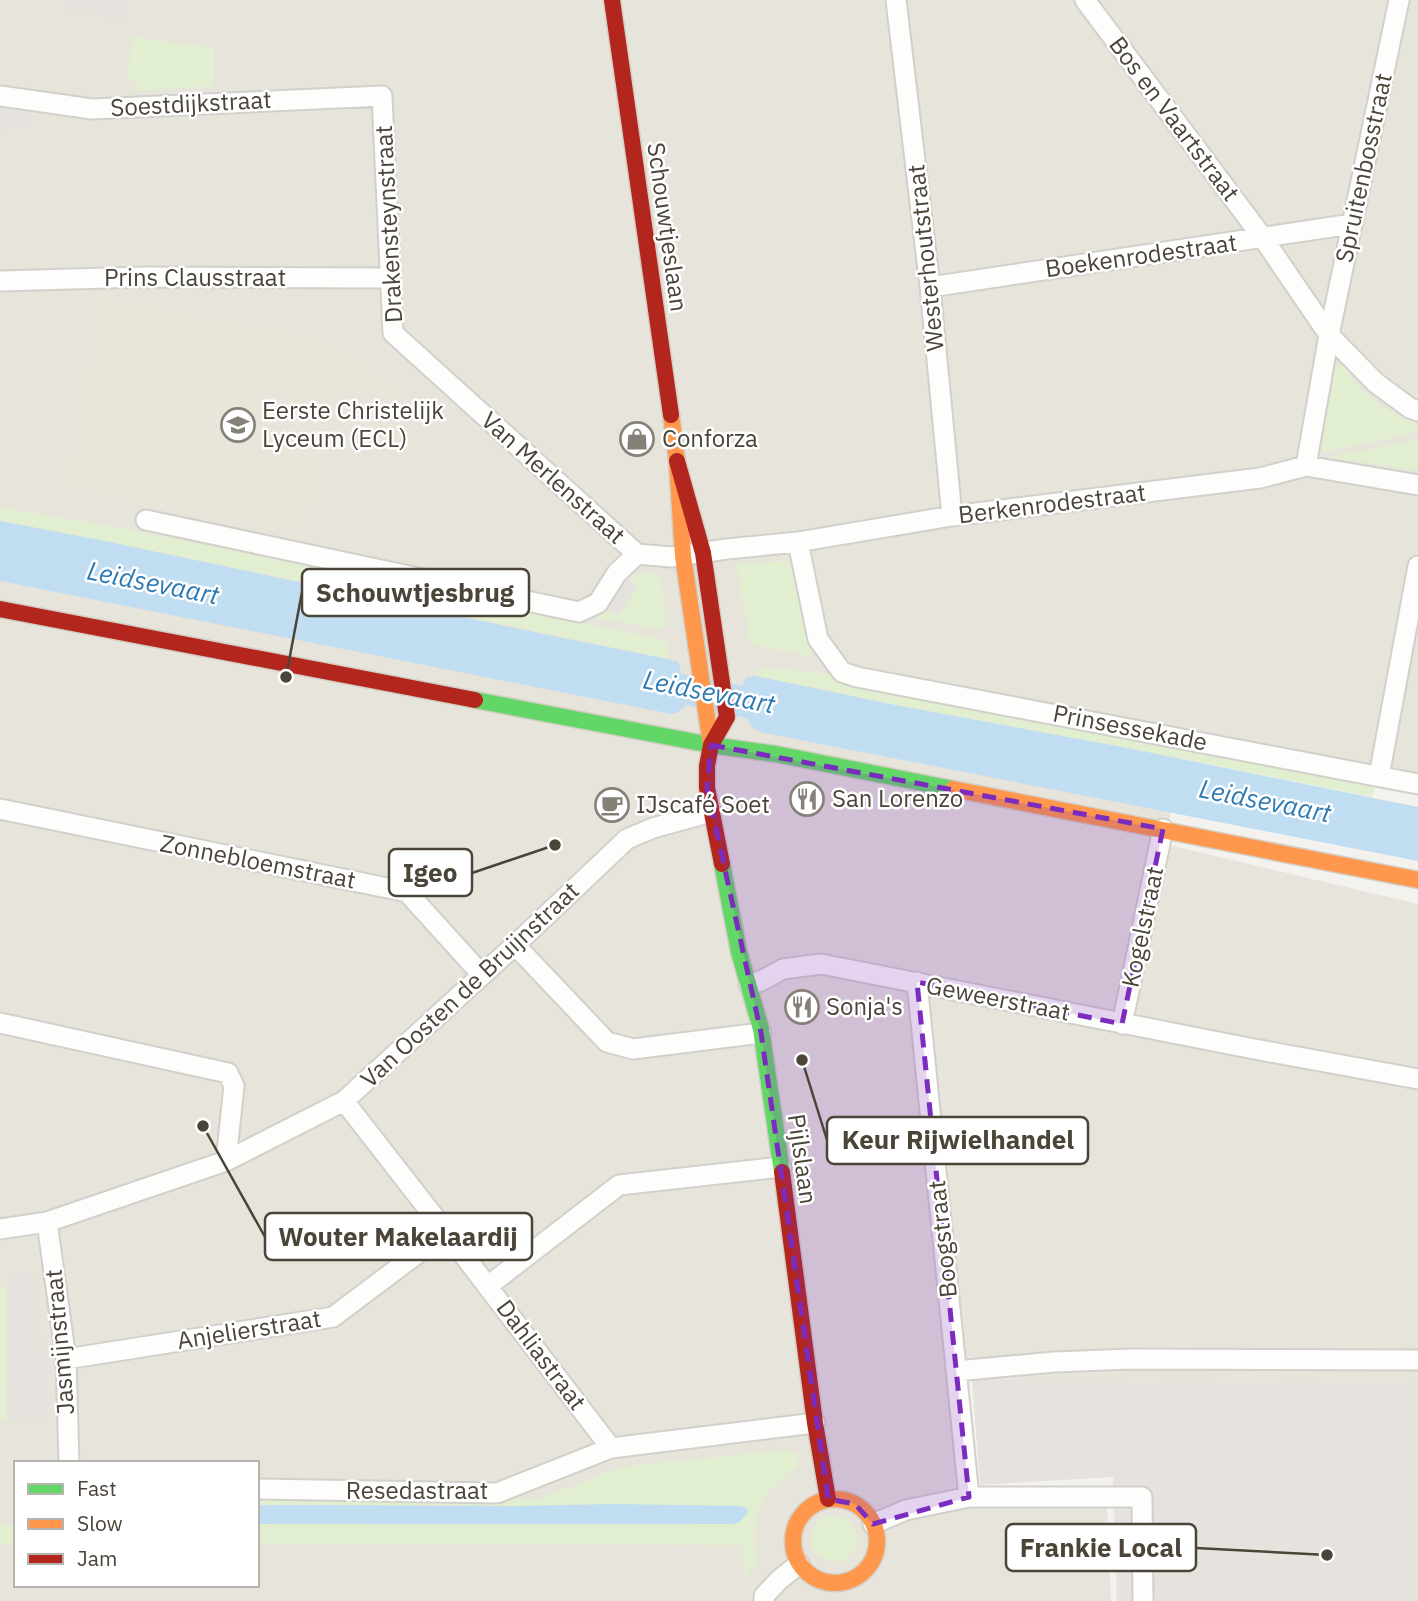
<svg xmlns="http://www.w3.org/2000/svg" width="1418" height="1601" viewBox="0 0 1418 1601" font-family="'IBM Plex Sans',sans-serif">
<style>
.residential{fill:#e7e4dc;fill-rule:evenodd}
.industrial{fill:#e6e2de}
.education{fill:#eae5da}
.green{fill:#e1eecf}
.parking{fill:#e6e3df}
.water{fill:#c0ddf1}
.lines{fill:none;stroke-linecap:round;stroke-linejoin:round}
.street-casing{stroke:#d2d0cb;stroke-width:23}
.fast-casing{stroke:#d3cfc5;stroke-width:19}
.slow-casing{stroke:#d3cfc5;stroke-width:19}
.jam-casing{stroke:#d3cfc5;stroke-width:19}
.street{stroke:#fdfdfc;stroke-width:19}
.fast{stroke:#63d668;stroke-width:16}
.slow{stroke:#ff974d;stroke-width:16}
.jam{stroke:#b3261e;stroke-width:16}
.marked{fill:#7b2cbf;fill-opacity:0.2;stroke:#7b2cbf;stroke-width:5;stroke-dasharray:14 9;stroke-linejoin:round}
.labels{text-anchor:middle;stroke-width:5;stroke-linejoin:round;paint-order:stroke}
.street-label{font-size:24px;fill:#4b4439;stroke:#fff}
.poi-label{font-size:24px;fill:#4b4439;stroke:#fff;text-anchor:start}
.water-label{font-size:26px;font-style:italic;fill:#2e7ab2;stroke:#fff}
.leader{fill:none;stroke:#4b4439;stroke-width:2.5}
.callout-dot{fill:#4b4439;stroke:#fff;stroke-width:2.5}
.callout{fill:#fff;stroke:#4b4439;stroke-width:2.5}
.callout-label{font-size:26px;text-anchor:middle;font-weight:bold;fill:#4b4439}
</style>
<rect width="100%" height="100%" fill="#f4f2ee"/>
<path class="residential" d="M0 0H1418V777L1186 732 1165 844 1418 904V1383L950 1379 961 1493 1106 1489 1111 1601H0ZM16 1463H257V1585H16Z"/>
<path class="industrial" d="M972 1379 1418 1383V1601H1117L1113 1477 980 1485Z"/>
<path class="education" d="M97 293 333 338 359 350 422 408 387 447 331 436 314 539 58 490Z"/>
<path class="green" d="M131 37 214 48V86L138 91 137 82 128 81Z
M1342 364C1347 370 1350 377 1355 383 1372 402 1395 414 1418 424L1416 430 1411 434 1321 452 1335 369 1337 365Z
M1418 440V471L1329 457Z
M0 507 127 529 660 639 664 640 667 645 668 659 105 541 0 521Z
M789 561 811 656 751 644 736 564Z
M656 572 661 578 666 625 661 630 596 617 605 609 617 616 637 586 630 580 634 574Z
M758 667 857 677 1379 776 1372 797 1122 747 895 705 756 676Z
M0 1286H6V1419H0Z
M786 1450 797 1453 799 1466C769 1488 753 1503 754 1542 754 1550 756 1557 756 1564L744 1580 743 1545 257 1544V1524L691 1525 459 1505H257V1497L540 1499 620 1467Z
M811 1539a23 23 0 1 1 46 0a23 23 0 1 1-46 0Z
M0 1524H16V1544H0Z"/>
<path class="parking" d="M67 0H127L125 21 66 9Z
M0 96 30 100 32 128 0 129Z
M617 573 638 585 618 616 605 609Z
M12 1272H32L45 1366V1417L14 1419Z"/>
<path class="water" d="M0 521 105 541 553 636 672 660 677 661 680 667 681 674 743 686V682L747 677 756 676 895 705 1122 747 1418 807V861L760 732 753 728 747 718 686 705 678 712 672 714 0 581Z
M612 1504 740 1506 746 1508 748 1512 741 1521 735 1524H257V1505L520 1506Z"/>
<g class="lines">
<g class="street-casing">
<path id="street" d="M896 0 930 287 952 516
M1085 0 1263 238 1329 335 1376 383 1410 408 1418 411
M0 96 92 109 382 96 393 333 637 554
M0 281 144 277 390 278
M930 287 1352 224
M1306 466 1329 335 1399 0
M146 520 579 612 598 603 617 573 637 554
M798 542 818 639 842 672 857 677 1418 784
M637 554 671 557 727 549 798 542 952 516 1260 478 1306 466 1418 485
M1379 776 1418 566
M0 809 407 892 482 975
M515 945 607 1042 633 1049 761 1033
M917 982 969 1497
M749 984 761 981 783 969 821 964 1249 1048 1418 1079
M0 1023 228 1073 234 1086 226 1161
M1122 1024 1163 829
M344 1101 446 1232 611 1448 815 1423
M47 1222 66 1359 69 1463
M0 1229 47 1222 226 1161 344 1101 515 945 627 839 653 828 711 812
M488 1286 619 1185 781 1167
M66 1359 333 1317 446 1232
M956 1371 1054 1362 1132 1359 1418 1360
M257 1489 497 1493 611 1448
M873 1524 906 1510 969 1497H1142L1143 1601
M764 1601V1596L779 1580 799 1564"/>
</g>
<g class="fast-casing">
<path id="fast" d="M475 700 711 745 776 754 953 789
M722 864 739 952 761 1029 782 1172"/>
</g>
<g class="slow-casing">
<path id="slow" d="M671 415 677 461 683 556 711 745
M953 789 1418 880
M793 1541a42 42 0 1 1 84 0a42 42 0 1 1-84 0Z"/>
</g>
<g class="jam-casing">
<path id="jam" d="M612 0 671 415
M677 461 703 553 727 717 711 745 707 766V788L722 864
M0 609 475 700
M782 1172 815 1423 828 1499"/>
</g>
<use href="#street" class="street"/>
<use href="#fast" class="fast"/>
<use href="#slow" class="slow"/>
<use href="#jam" class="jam"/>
</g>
<path class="marked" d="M711 745 1163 829 1122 1024 917 982 969 1497 873 1524 855 1504 828 1499 761 1033 707 788Z"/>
<defs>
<g id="school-ring" transform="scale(1.75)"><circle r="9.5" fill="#fff" stroke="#868178" stroke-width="1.5"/><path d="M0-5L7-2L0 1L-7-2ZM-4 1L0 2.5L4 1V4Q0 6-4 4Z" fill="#868178"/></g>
<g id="shop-ring" transform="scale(1.75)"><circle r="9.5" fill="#fff" stroke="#868178" stroke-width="1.5"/><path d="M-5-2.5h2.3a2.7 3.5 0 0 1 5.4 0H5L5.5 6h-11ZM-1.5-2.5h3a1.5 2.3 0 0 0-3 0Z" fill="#868178"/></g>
<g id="restaurant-ring" transform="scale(1.75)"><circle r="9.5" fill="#fff" stroke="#868178" stroke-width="1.5"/><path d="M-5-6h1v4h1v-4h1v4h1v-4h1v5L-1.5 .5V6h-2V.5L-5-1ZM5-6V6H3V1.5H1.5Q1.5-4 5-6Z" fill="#868178"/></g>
<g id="cafe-ring" transform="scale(1.75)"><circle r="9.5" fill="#fff" stroke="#868178" stroke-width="1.5"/><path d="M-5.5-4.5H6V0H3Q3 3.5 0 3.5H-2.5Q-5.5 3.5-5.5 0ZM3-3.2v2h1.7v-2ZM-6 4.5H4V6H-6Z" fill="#868178"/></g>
</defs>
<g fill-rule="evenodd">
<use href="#school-ring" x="238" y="425"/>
<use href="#shop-ring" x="637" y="439"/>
<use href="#restaurant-ring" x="807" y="799"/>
<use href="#cafe-ring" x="612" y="805"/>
<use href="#restaurant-ring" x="802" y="1007"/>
</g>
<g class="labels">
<g class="street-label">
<text transform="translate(191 104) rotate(-3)" y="8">Soestdijkstraat</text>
<text transform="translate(1174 119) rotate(53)" y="8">Bos en Vaartstraat</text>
<text transform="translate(1364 168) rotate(-78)" y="8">Spruitenbosstraat</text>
<text transform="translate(389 224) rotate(-93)" y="8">Drakensteynstraat</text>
<text transform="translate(667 227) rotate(82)" y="8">Schouwtjeslaan</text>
<text transform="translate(1141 256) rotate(-8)" y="8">Boekenrodestraat</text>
<text transform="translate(926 258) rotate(-96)" y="8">Westerhoutstraat</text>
<text x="195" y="286">Prins Clausstraat</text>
<text transform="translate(553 478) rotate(42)" y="8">Van Merlenstraat</text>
<text transform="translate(1052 504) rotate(-7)" y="8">Berkenrodestraat</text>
<text transform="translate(1130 728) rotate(11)" y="8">Prinsessekade</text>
<text transform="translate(258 862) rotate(11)" y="8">Zonnebloemstraat</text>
<text transform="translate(1143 927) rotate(-78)" y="8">Kogelstraat</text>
<text transform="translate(470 985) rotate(-43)" y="8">Van Oosten de Bruijnstraat</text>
<text transform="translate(998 999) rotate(11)" y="8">Geweerstraat</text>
<text transform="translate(802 1159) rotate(82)" y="8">Pijlslaan</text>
<text transform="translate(943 1239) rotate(-96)" y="8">Boogstraat</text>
<text transform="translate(249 1330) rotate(-9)" y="8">Anjelierstraat</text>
<text transform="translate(60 1342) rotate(-95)" y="8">Jasmijnstraat</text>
<text transform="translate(541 1355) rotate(53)" y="8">Dahliastraat</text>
<text x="417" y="1499">Resedastraat</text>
</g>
<g class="poi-label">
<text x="262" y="419">Eerste Christelijk<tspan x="262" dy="28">Lyceum (ECL)</tspan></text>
<text x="662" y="447">Conforza</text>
<text x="832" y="807">San Lorenzo</text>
<text x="636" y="813">IJscafé Soet</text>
<text x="826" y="1015">Sonja's</text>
</g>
<g class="water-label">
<text transform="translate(153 583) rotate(11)" y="9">Leidsevaart</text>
<text transform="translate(709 692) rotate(11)" y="9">Leidsevaart</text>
<text transform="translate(1265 801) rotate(11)" y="9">Leidsevaart</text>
</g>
</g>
<path class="leader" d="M286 677L302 592M555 845L472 873M802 1060L827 1140M203 1126L265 1237M1327 1555L1196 1548"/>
<g class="callout-dot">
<circle cx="286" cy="677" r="7"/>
<circle cx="555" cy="845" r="7"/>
<circle cx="802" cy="1060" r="7"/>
<circle cx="203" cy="1126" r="7"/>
<circle cx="1327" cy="1555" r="7"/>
</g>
<g class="callout">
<rect x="302" y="569" width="227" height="47" rx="7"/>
<rect x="389" y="849" width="83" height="47" rx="7"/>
<rect x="827" y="1117" width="261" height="47" rx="7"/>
<rect x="265" y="1213" width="267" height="47" rx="7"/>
<rect x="1006" y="1524" width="190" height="47" rx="7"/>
</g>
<g class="callout-label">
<text x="415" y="602">Schouwtjesbrug</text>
<text x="430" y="882">Igeo</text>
<text x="958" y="1149">Keur Rijwielhandel</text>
<text x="398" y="1246">Wouter Makelaardij</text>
<text x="1101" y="1557">Frankie Local</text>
</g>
<rect x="14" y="1461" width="245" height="126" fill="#ffffff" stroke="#b7b4b0" stroke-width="2"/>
<rect x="28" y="1484" width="35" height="10" fill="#63d668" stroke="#b7b4b0" stroke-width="2"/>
<text x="77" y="1496" font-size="21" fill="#4b4439">Fast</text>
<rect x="28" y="1519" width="35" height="10" fill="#ff974d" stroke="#b7b4b0" stroke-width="2"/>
<text x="77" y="1531" font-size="21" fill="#4b4439">Slow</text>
<rect x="28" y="1554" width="35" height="10" fill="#b3261e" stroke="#b7b4b0" stroke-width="2"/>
<text x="77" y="1566" font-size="21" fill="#4b4439">Jam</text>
</svg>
